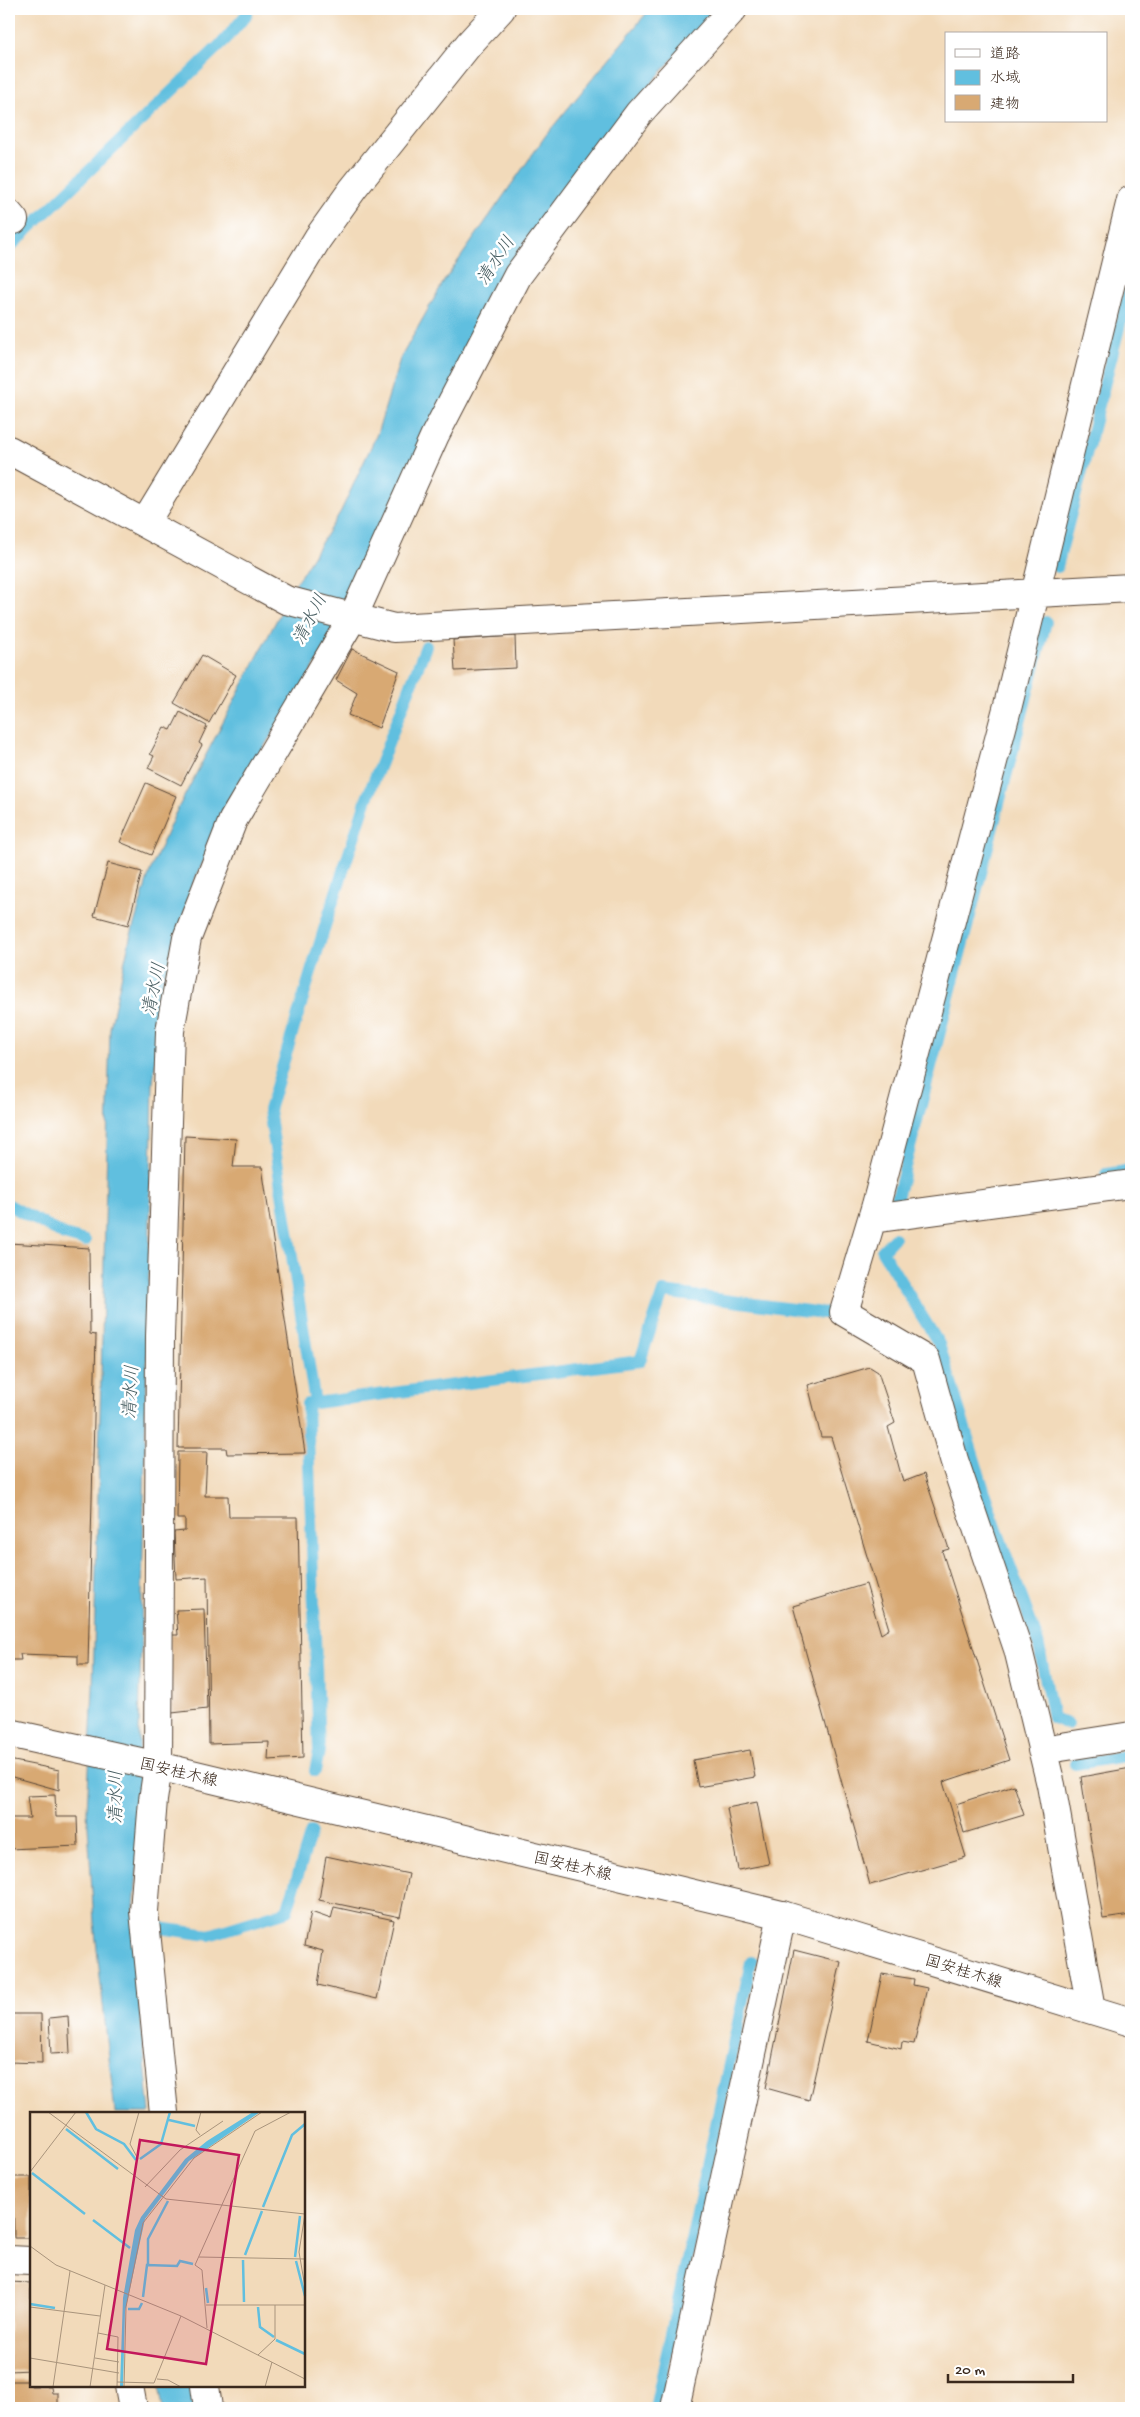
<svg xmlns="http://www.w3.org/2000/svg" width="1140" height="2417" viewBox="0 0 1140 2417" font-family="'Gochi Hand','Klee One',sans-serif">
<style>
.water{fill:#61bfdf;stroke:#4e747e}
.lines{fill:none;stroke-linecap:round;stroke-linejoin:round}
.stream{stroke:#61bfdf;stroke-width:12}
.building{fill:#d8a973}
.minor-casing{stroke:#564435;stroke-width:30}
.major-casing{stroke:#564435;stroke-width:30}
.minor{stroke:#fff;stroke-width:28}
.major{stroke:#fff;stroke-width:28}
.labels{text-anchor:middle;stroke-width:5;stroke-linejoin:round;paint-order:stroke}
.street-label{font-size:16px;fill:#3b2a1e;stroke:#fff}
.water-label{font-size:18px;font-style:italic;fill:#485e62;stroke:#fff}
.inset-river{fill:none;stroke:#61bfdf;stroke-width:2.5}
.inset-road{fill:none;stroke:#a9947c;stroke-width:1}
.view{fill:#c2185b;fill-opacity:0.15;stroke:#c2185b;stroke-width:2.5}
.inset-edge{fill:none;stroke:#3b2a1e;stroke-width:2.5}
</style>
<rect width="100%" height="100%" fill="#fff"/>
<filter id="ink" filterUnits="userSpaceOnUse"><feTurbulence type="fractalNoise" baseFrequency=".02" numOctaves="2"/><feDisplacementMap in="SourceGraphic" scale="10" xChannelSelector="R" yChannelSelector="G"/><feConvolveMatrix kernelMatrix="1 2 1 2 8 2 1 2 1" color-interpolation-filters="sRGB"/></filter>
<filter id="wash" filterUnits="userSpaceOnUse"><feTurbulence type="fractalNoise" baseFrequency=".0096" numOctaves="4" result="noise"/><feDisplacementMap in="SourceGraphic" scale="20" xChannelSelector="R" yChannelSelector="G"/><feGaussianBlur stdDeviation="1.12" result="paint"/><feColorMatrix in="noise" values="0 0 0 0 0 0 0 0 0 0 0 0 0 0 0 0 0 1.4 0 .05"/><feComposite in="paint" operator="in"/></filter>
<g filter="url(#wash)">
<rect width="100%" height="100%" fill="#f2daba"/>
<path class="water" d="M650 9H716L588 156 520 251 376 546 345 599 327 646 242 782 194 881 176 940 161 1015 153 1083 139 1731 141 1821 134 1908 136 1972 150 2113H115L94 1922 87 1811 93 1688 110 1028 130 938 150 871 175 814 296 583 341 511 377 434 400 359 444 281 546 135Z
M159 2386H194L197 2408H163Z"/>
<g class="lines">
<path class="stream" d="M11 246 225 40 247 14 248 9
M1057 567 1131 282
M1106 1174 1131 1170
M897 1198 1046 622
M9 1205 64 1235 85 1241
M894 1238 882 1251 939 1344 992 1516 1038 1642 1053 1718 1068 1724
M315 1403 269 1110 325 926 366 801 426 646
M1075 1764 1131 1755
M315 1771 319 1751 307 1404 640 1361 663 1292 831 1314
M153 1927 209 1935 287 1911 311 1832
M655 2408 751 1962"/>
</g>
<g id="blocks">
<path class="building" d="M515 636 516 668 455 671 453 640Z
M352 649 399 671 379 728 348 715 357 693 336 680Z
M202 655 236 675 209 723 174 703Z
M180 712 207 726 199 743 202 745 181 785 148 768 154 756 150 754 164 727 171 730Z
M146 783 176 796 151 855 120 842Z
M108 863 142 872 128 925 94 916Z
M185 1136 236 1139 233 1167H262L305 1453 227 1454 226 1448H178Z
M9 1243 89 1248 90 1334 96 1335 88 1665H78V1656L20 1654 21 1660H9Z
M870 1367 878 1372 895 1423 888 1427 903 1482 924 1474 949 1549 942 1551 1009 1760 943 1782 966 1857 870 1885 793 1606 866 1584 881 1634 889 1629 831 1437H821L808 1385Z
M178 1452H207L205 1496H228L229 1517H298L303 1758 268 1760 269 1742 209 1744 207 1577 176 1579 174 1532 185 1531V1519H177Z
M204 1609 207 1709 172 1713 170 1635H178L176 1610Z
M750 1750 755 1777 698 1787 693 1760Z
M9 1760 59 1770V1790L9 1776Z
M1131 1768V1915L1103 1919 1081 1777Z
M1014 1785 1024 1815 964 1833 956 1804Z
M55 1795 56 1817H77L78 1846 9 1849V1818H30L27 1796Z
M757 1802 769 1864 738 1870 727 1808Z
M326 1856 409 1874 400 1917 319 1900Z
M334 1907 394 1920 377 1999 318 1985 323 1951 304 1946 311 1912 331 1919Z
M794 1950 841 1962 809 2100 766 2088Z
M882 1974 914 1979 913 1985 927 1988 914 2044 902 2042 901 2049 868 2041Z
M9 2014H41L42 2063 9 2062Z
M68 2016 70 2053 51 2054 49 2018Z
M13 2177H31V2238H14Z
M9 2282 31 2283V2370L9 2371Z
M9 2381H31V2386H51L52 2393H58V2408H9Z"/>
</g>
</g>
<g filter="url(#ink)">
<use href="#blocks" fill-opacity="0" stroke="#564435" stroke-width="1"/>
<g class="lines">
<g class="minor-casing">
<path id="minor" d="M9 214 14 220
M9 450 286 600 394 628 1131 588
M145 523 318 238 353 189 469 44 501 9
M872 1219 1131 1184
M1042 1750 1131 1736
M1091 2009 1051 1785 1018 1649 954 1460 926 1360 844 1312 876 1205 1008 705 1131 200
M164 2113 144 1911 153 1800 158 1766 160 1336 170 1031 187 938 233 820 353 617 435 435 518 275 639 113 733 9
M9 2260 31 2261
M129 2386 133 2408
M205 2386 208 2408
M675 2408 782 1915"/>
</g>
<g class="major-casing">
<path id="major" d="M9 1733 158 1766 782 1915 1131 2022"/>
</g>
<use href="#minor" class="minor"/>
<use href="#major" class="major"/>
</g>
</g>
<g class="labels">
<g class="street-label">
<text transform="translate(179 1771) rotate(13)" y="6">国安桂木線</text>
<text transform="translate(573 1865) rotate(13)" y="6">国安桂木線</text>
<text transform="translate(964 1970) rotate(17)" y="6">国安桂木線</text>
</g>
<g class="water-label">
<text transform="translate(495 260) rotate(-57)" y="6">清水川</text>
<text transform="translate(309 619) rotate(-63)" y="6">清水川</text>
<text transform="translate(153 989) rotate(-78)" y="6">清水川</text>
<text transform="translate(130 1392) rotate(-87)" y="6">清水川</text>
<text transform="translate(115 1797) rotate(-90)" y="6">清水川</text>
</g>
</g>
<g transform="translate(30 2112)">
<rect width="275" height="275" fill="#f2daba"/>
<path d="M223 0H230L159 49 115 107 95 200 93 275H90L93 186 105 118 111 105 155 47 177 29Z" fill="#61bfdf"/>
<path class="inset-river" d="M56 0 66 17 94 32 106 48M139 8 165 14M36 17 88 57M110 47 131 32 140 0M2 61 55 102M233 95 262 23 275 12M63 108 100 136M215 143 232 99M265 145 270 104M213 148 214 190M266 149 275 184M118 153V127L138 89M176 176 178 191M113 185 117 153 147 154 150 149 163 152M0 192 25 196M228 195 230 215 244 225M98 197H109L112 191M246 228 275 242"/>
<path class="inset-road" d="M18 0 136 87 275 102M170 23 166 18 171 0M108 47 100 32 109 0M0 60 46 0M115 75 150 38 193 9M275 102 269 140 275 175M0 134 26 153 151 204 275 267M169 145 275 147M176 193H275M0 195 70 204M177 216 172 158 165 153 225 19 261 0M68 221 88 225 87 275M228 243 245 227V193M0 246 89 261M65 246 89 250M127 267 138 268 151 275M87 270 124 271 151 204M23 275 40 159M60 275 75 173M94 275 96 195 113 111 164 46 232 0M235 275 242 250"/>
<path class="view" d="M110 28 209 43 176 252 77 237Z"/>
<rect width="275" height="275" class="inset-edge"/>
</g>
<rect width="1140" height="2417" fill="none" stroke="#fff" stroke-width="30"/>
<rect x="945" y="32" width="162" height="90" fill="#ffffff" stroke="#b1aaa5"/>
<rect x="955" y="49" width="25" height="8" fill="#ffffff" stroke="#b1aaa5"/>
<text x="990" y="58" font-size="15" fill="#3b2a1e">道路</text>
<rect x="955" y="70" width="25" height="15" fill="#61bfdf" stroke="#b1aaa5"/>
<text x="990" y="82" font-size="15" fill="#3b2a1e">水域</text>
<rect x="955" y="95" width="25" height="15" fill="#d8a973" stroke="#b1aaa5"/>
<text x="990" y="108" font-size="15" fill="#3b2a1e">建物</text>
<path d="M948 2374v8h125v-8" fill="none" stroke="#3b2a1e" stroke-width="2.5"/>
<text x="955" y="2374" font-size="15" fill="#3b2a1e" stroke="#ffffff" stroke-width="4" paint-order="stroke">20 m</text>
</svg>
